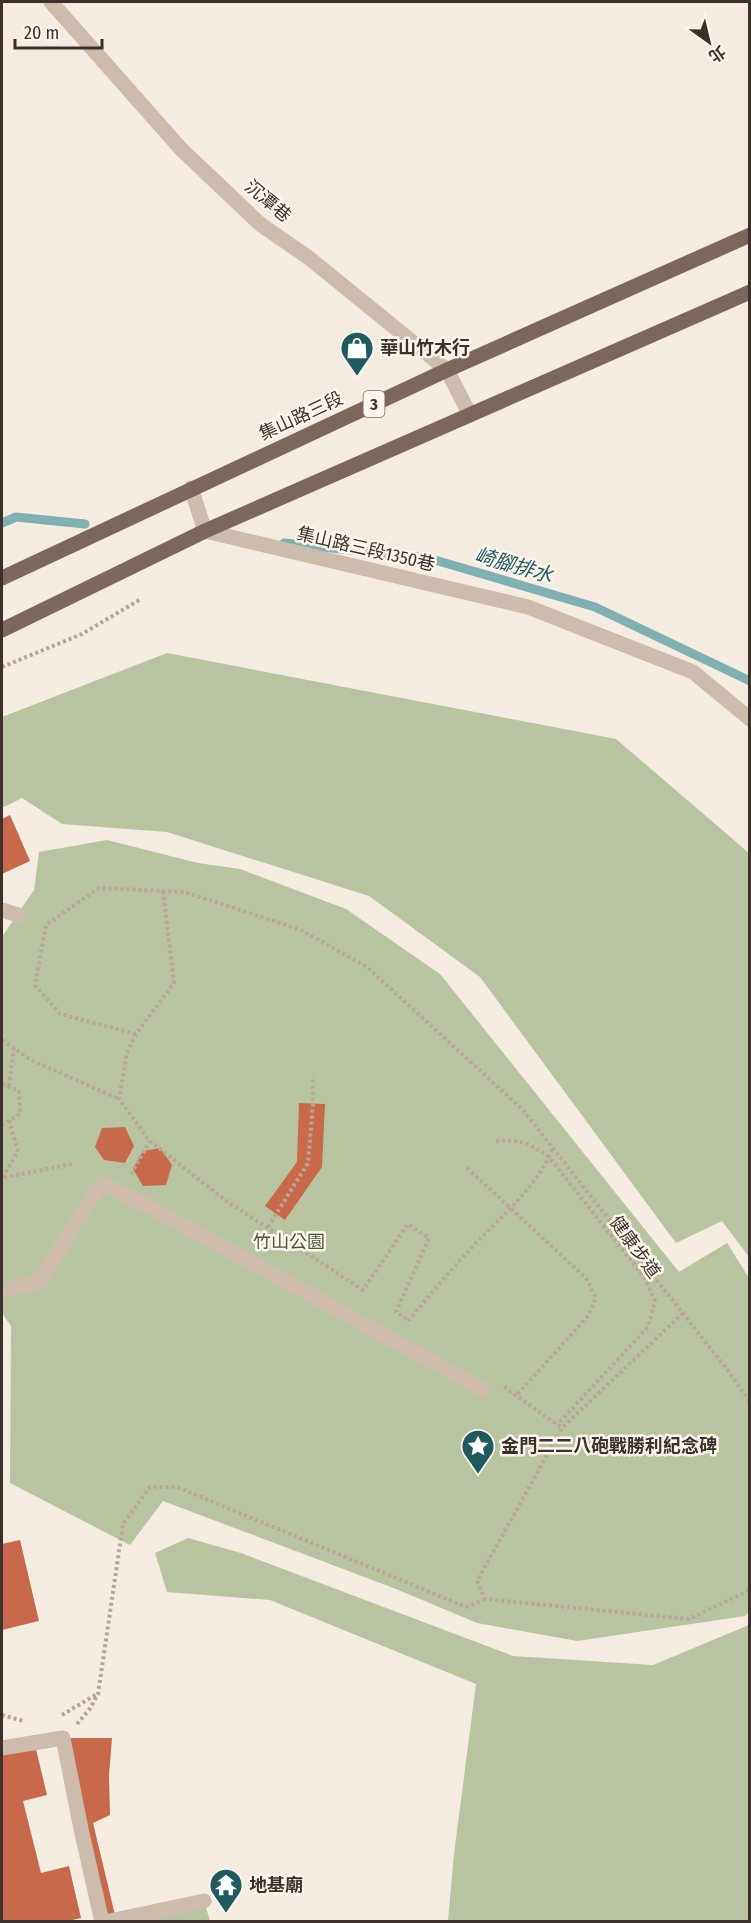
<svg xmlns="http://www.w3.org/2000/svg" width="751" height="1923" viewBox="0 0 751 1923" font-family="'Fira Sans Condensed','Noto Sans TC',sans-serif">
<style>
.green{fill:#b8c4a0}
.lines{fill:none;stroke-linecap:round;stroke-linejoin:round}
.stream{stroke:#7fb0b2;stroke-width:9}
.building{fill:#c8694b}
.path{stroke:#b9a596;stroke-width:4;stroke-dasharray:3 3;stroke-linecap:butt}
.minor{stroke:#cdbbac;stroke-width:15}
.major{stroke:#7d675c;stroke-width:15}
.labels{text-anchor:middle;stroke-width:5;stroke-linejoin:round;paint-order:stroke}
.shield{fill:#fbf5ee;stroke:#756b66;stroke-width:1.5}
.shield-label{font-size:16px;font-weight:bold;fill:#3b302b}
.street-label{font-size:18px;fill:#3b302b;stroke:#fbf5ee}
.poi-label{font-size:18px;font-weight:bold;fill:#3b302b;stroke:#fbf5ee;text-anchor:start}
.park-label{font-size:18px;fill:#4a5a2e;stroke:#fbf5ee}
.water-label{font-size:20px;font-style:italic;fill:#1f5a5e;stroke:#fbf5ee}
</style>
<rect width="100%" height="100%" fill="#f4ebe1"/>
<path class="green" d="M167 653 616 739 749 853V1257L722 1221 676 1243 480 977 369 896 167 832 62 824 22 798 2 808V717Z
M107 840 198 863 240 869 346 909 440 974 679 1272 727 1243 749 1278V1612L745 1616 577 1641 477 1623 396 1589 163 1501 130 1545 10 1483 11 1326 2 1313V937L34 890 39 852Z
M188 1538 241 1553 513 1656 653 1665 749 1625V1921H448L454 1854 476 1684 270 1600 167 1592 155 1553Z
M204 1901 210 1921 111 1922Z"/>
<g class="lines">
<path class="stream" d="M2 523 16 517 85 524
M284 543 428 558 595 607 750 681"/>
</g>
<path class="building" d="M10 815 30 861 2 874V819Z
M299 1103 325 1104 322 1167 285 1220 265 1206 297 1162Z
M125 1127 134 1146 125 1163 104 1160 95 1147 102 1128Z
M160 1148 172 1165 166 1185 143 1186 133 1169 143 1151Z
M20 1540 39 1621 2 1630V1544Z
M63 1738H112L109 1775 110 1815 93 1823 116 1919 105 1922Z
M35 1745 47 1795 23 1801 41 1873 69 1866 81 1918 64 1922H2V1753Z"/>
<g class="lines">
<path class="path" d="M2 667 82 634 141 599
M163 891 174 983 136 1034 127 1053 119 1099 150 1141 225 1200 363 1290 408 1224 429 1238 396 1312 406 1319
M136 1034 60 1014 35 985 46 925 99 888 184 892 194 895 301 930 367 967 523 1110 729 1372 750 1402
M2 1040 31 1060 119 1099
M2 1084 19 1091 20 1114 2 1125
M9 1086 14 1048
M9 1120 18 1152 2 1178 72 1164
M496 1141C522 1140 528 1142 549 1157L644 1277 655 1301 648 1327 557 1425
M467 1168 586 1278 596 1298 588 1316 516 1396
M131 1174 150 1141
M268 1227 308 1163 313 1104V1076
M683 1313 562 1428 477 1581 485 1599 689 1619 750 1590
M408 1321C429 1296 450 1271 472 1247 501 1217 537 1187 553 1148
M504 1387 562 1428
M2 1715 23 1721
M62 1715 97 1694
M77 1724 89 1710 98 1694 123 1524 150 1487H177L466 1607 485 1599"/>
<path class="minor" d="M51 2 181 149 260 224 309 258 447 370 470 415
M191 488 205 531 528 607 693 672 750 719
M2 910 18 915
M2 1291 39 1282 101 1183 150 1207 482 1389
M2 1748 63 1738 81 1829 102 1922
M105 1922 204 1901"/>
<path class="major" d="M2 578 447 370 750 235
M2 630 205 531 750 292"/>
</g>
<defs>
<g id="shop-pin" transform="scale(1.725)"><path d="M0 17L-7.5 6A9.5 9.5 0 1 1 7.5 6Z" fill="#1f5a5e" stroke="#fbf5ee"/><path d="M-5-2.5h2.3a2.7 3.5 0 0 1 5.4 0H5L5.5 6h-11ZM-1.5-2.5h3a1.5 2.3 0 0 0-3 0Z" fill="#fff"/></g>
<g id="sight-pin" transform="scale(1.725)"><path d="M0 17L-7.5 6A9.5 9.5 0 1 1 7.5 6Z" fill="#1f5a5e" stroke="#fbf5ee"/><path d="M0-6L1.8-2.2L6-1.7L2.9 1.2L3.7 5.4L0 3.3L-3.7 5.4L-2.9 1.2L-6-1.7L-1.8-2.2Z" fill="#fff"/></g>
<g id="temple-pin" transform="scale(1.725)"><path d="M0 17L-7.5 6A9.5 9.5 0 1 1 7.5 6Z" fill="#1f5a5e" stroke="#fbf5ee"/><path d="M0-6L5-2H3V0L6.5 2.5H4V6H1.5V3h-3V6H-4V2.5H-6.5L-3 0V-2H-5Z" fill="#fff"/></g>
</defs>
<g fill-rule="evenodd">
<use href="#shop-pin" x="357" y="348"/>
<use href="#sight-pin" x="478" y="1446"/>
<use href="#temple-pin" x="226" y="1885"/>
</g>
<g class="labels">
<rect class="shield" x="363.5" y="391" width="21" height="26" rx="4.5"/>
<g class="shield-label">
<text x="374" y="410">3</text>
</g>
<g class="street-label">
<text transform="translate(268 201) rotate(40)" y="6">沉潭巷</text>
<text transform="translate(301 416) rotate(-25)" y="6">集山路三段</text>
<text transform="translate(366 549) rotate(13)" y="6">集山路三段1350巷</text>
<text transform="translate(635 1247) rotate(54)" y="6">健康步道</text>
</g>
<g class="poi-label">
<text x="380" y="354">華山竹木行</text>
<text x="501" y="1452">金門二二八砲戰勝利紀念碑</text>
<text x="249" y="1891">地基廟</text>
</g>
<g class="park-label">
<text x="289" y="1248">竹山公園</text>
</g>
<g class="water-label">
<text transform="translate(514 565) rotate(16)" y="7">崎腳排水</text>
</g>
</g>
<rect width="751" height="1923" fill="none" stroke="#3b302b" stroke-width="6"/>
<g transform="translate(709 42) rotate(146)" stroke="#fbf5ee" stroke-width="4.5" paint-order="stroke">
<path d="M0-4.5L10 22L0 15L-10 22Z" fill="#3b302b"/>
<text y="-9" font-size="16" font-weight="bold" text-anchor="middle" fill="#3b302b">北</text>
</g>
<path d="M15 39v9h87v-9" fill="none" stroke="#3b302b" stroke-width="3"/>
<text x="24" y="39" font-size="18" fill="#3b302b" stroke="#fbf5ee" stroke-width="4.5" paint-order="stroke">20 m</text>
</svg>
